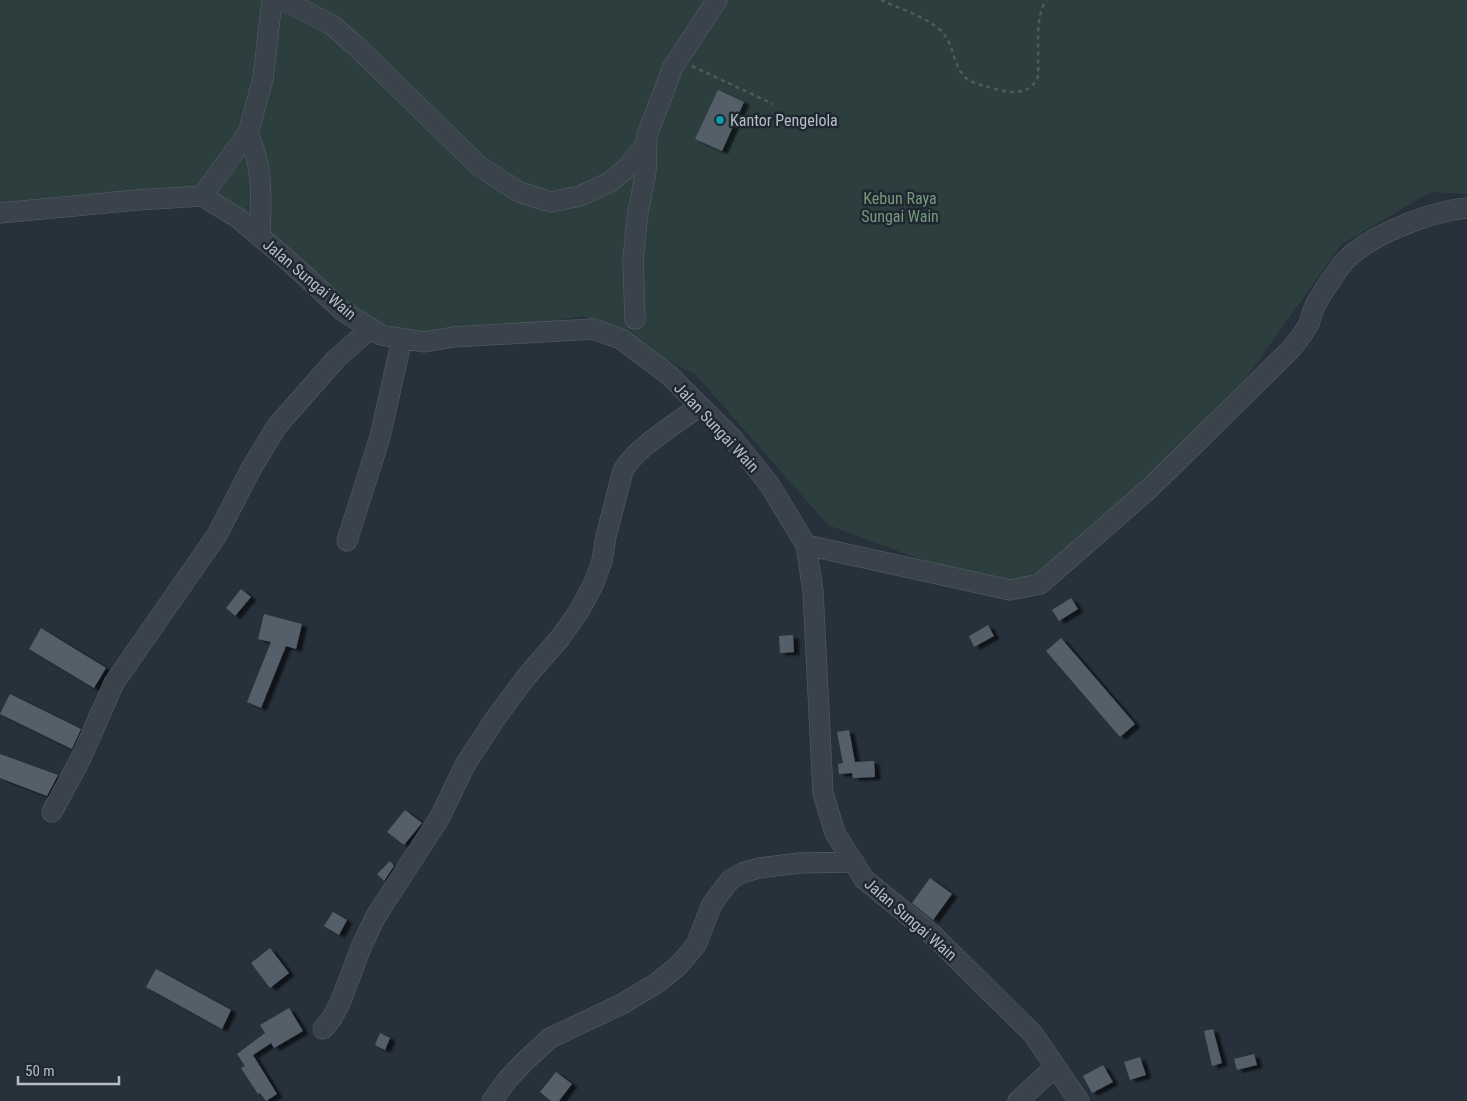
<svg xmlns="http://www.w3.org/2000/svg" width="1467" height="1101" viewBox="0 0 1467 1101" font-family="'Roboto Condensed',sans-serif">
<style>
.green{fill:#2c3f3e}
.building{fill:#545f6a;filter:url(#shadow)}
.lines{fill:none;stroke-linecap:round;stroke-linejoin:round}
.minor-casing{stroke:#586069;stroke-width:21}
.path{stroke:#4a5c5d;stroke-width:2.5;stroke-dasharray:4 4;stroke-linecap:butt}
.minor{stroke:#3a424b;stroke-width:20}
.culture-dot{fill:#0f9aa8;stroke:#1f2730;stroke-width:2}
.labels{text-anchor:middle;stroke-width:5;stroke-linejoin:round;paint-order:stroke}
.poi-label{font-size:16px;fill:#b6bdc6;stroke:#1f2730;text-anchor:start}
.park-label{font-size:16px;fill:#77997d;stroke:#1f2730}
.street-label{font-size:16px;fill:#b6bdc6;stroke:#1f2730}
</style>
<defs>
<filter id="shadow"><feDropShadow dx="5.5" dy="3" stdDeviation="1" flood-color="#0009"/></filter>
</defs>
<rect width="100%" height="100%" fill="#27313b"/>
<path class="green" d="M0 0H1467V194L1431 192 1342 244 1245 379 1212 412 1169 460 1022 597 828 525 696 375 583 316 422 345 368 328 229 206 148 190 0 210Z"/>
<path class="building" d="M718 90 744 102 722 151 695 139Z
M241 589 251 597 235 616 226 608Z
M1071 598 1078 609 1059 621 1052 610Z
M264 614 302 624 296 649 286 646 261 708 247 702 271 642 258 639Z
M988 625 994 636 974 647 969 636Z
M41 628 106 668 94 688 29 649Z
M793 635 794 652 780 653 779 636Z
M1061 638 1135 724 1120 737 1046 651Z
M10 694 81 729 72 749 0 714Z
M849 730 855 762 874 761 875 777 853 778 852 773 839 774 838 764 843 763 837 732Z
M0 754 58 775 47 796 0 778Z
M405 810 422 823 404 845 387 832Z
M390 861 394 866 384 881 377 874Z
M930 878 952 894 933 920 912 903Z
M333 912 347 920 339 935 324 926Z
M270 948 289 973 270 988 251 963Z
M156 969 231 1010 222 1029 146 987Z
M289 1008 303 1031 274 1048 271 1043 253 1055 277 1094 266 1101 260 1093 258 1094 241 1068 245 1066 237 1054 265 1033 260 1025Z
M1213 1029 1222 1063 1212 1066 1204 1031Z
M380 1033 390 1038 385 1050 375 1045Z
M1254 1054 1257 1065 1237 1070 1234 1059Z
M1140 1057 1146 1075 1130 1080 1124 1062Z
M1103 1065 1113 1082 1092 1093 1083 1076Z
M556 1072 572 1084 559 1101H551L540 1092Z"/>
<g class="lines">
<g class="minor-casing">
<path id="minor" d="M283 0 332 25 356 46 479 166 519 192 551 202 580 196 610 182 626 169 646 144
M248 133C264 169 261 199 260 237
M202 196 248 133 263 79 272 0
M0 213 137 200 202 196 238 218 291 263 343 311 381 335 424 342 454 337 593 329 621 339 669 375 733 439 769 484 806 545 813 591 823 793 835 833 864 879 934 936 1033 1034 1079 1101
M635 319 633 259 638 212 646 171 647 135 673 67 717 0
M347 541 380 437 402 339
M806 545 1010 590 1040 584 1150 488 1291 349C1297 341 1304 333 1309 324 1311 318 1312 312 1315 306 1321 293 1332 279 1340 267 1363 236 1430 212 1467 208
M52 812 80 760 114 683 217 535 251 469 277 426 336 359 371 328
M323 1029 332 1018 340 1003 362 945 376 916 440 817 465 765 495 719 527 676 560 638 579 611 594 583 602 561 606 536 623 471C634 449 678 422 700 406
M492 1101 508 1079 524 1062 550 1038 622 1004 657 983 678 966 696 945 712 904 730 880 742 873 759 868 799 863 854 862
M1018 1101 1055 1067"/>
</g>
<path class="path" d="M881 0C900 9 924 16 939 29 954 41 952 63 964 76 969 82 978 84 985 86 1001 91 1027 99 1037 79 1039 75 1038 68 1038 64 1039 43 1035 18 1046 0
M692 66 773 104"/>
<use href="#minor" class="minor"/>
</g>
<circle class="culture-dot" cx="720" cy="120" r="5"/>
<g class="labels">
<g class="poi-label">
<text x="730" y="126">Kantor Pengelola</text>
</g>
<g class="park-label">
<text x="900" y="204">Kebun Raya<tspan x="900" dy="18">Sungai Wain</tspan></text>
</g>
<g class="street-label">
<text transform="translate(310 279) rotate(40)" y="6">Jalan Sungai Wain</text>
<text transform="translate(717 427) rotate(47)" y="6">Jalan Sungai Wain</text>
<text transform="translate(911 919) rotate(41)" y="6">Jalan Sungai Wain</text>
</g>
</g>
<path d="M18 1076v8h101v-8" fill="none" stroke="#b6bdc6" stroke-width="2.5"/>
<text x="25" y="1076" font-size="15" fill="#b6bdc6" stroke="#1f2730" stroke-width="4" paint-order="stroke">50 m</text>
</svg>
